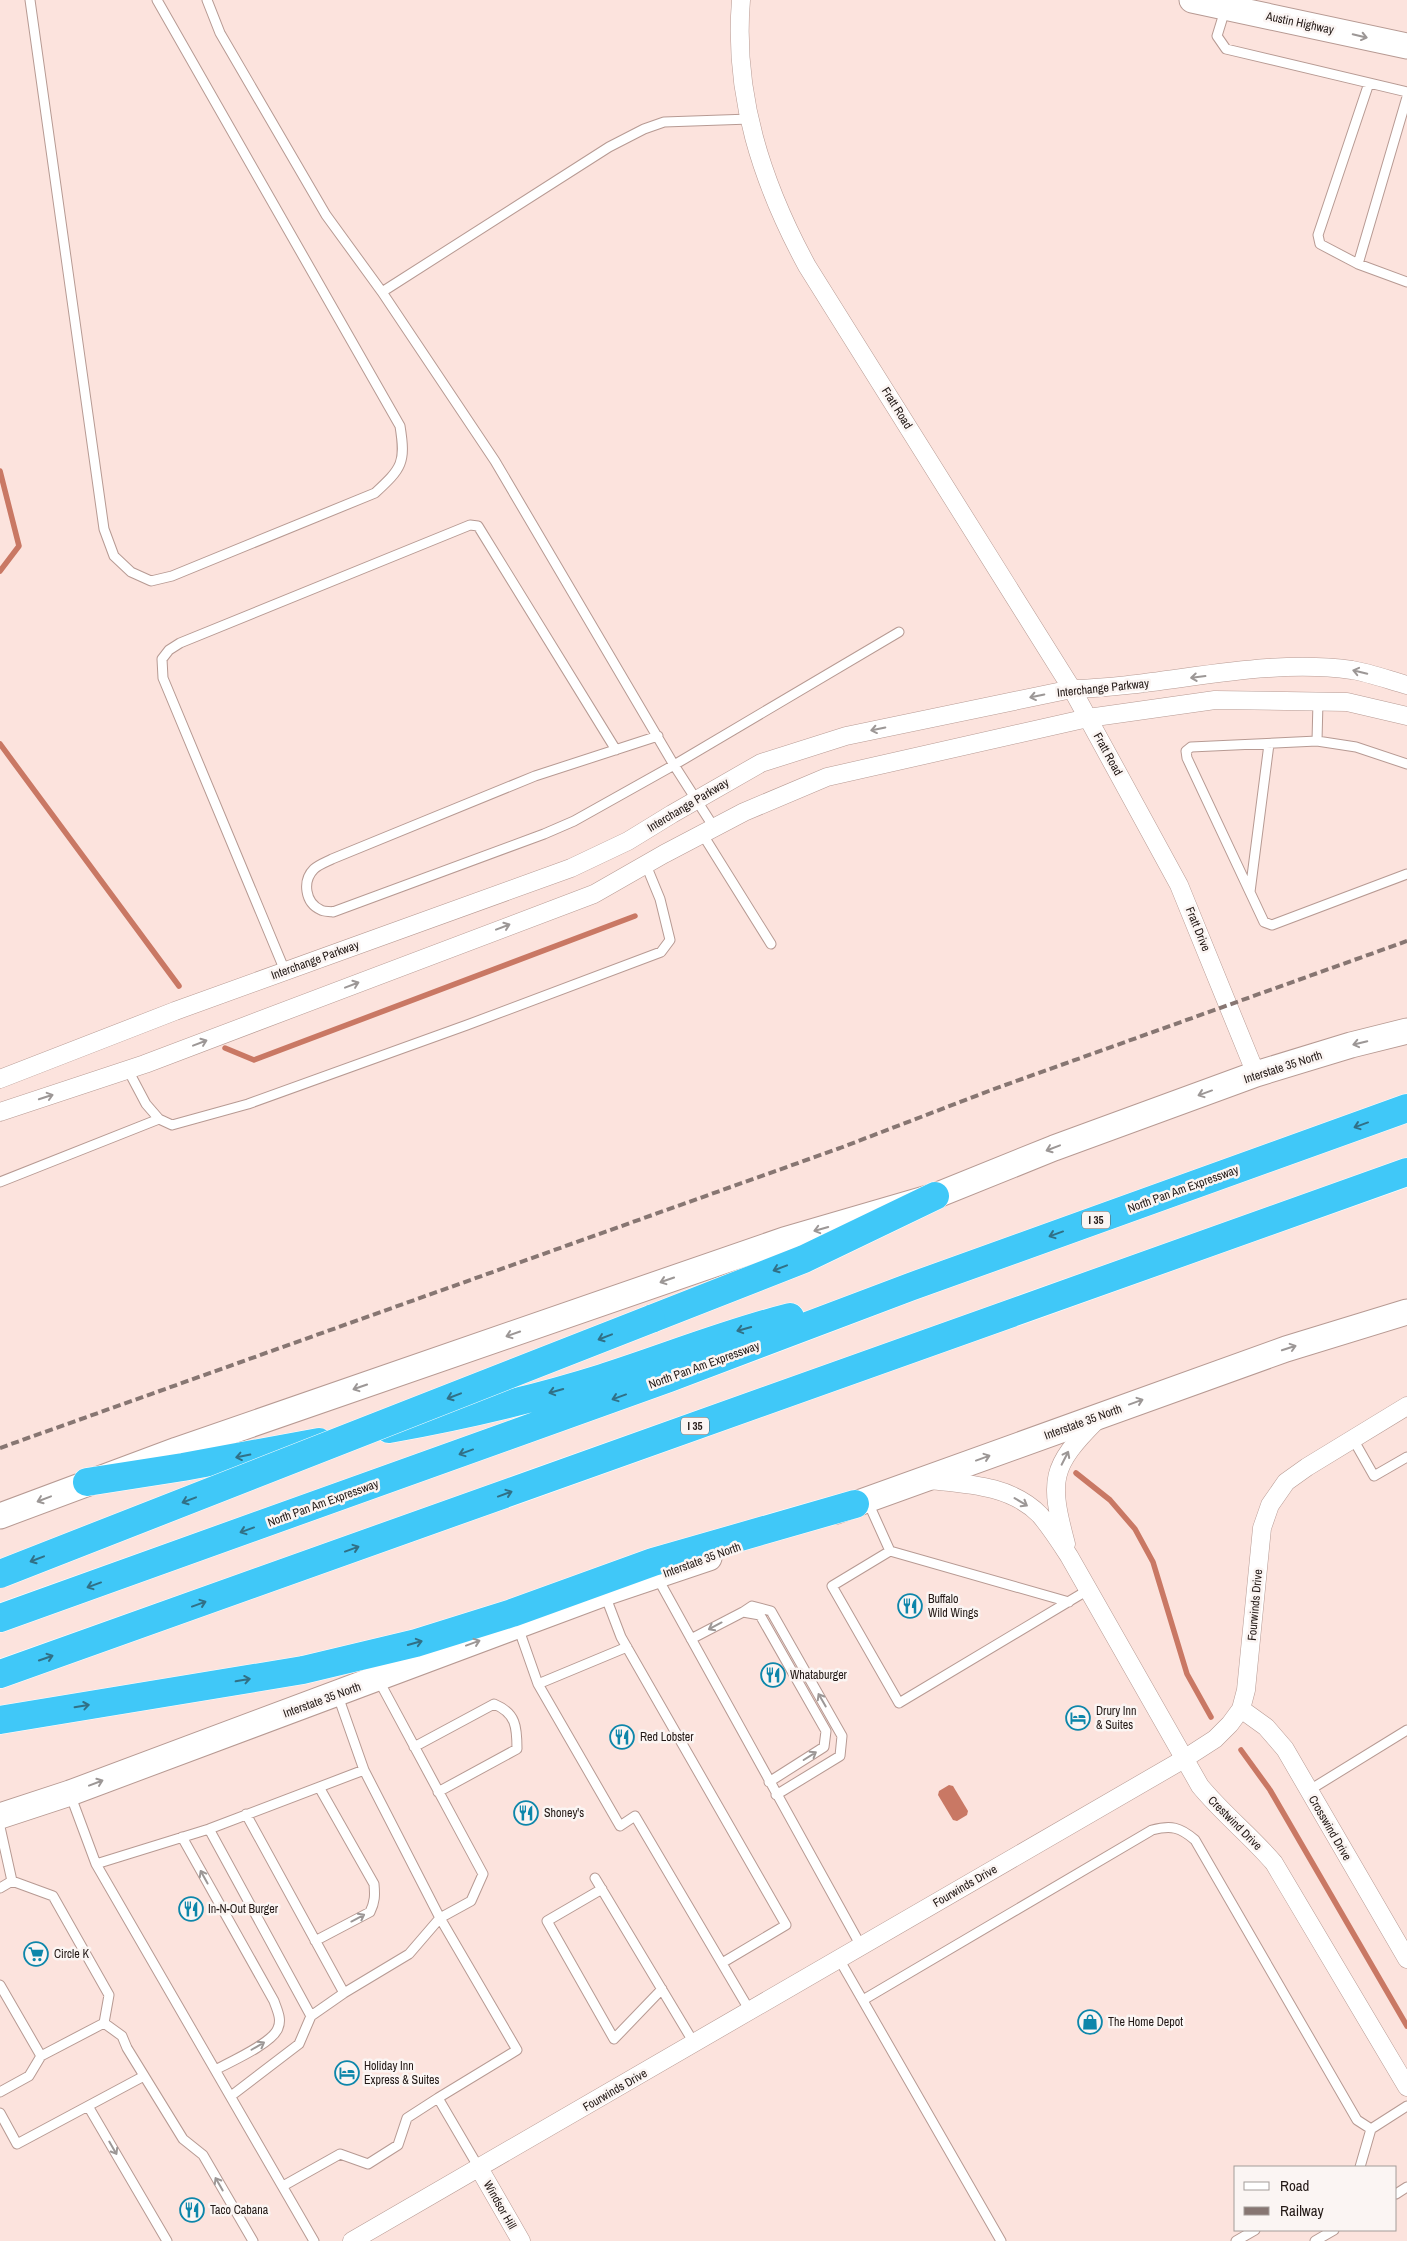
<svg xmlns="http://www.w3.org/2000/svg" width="1407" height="2241" viewBox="0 0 1407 2241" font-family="'Archivo Narrow',sans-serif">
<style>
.water{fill:#c97864}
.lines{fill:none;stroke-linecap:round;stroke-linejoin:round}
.stream{stroke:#c97864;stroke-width:5.5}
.service-casing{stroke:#b79a93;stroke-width:11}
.minor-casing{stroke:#b79a93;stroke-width:19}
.secondary-casing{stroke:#b79a93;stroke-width:27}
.motorway-casing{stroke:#fff;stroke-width:29}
.service{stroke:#fff;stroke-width:9}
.minor{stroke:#fff;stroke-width:18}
.secondary{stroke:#fff;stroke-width:25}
.motorway{stroke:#40c8f8;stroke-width:28}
.rail{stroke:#877672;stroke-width:4;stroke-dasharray:8 4;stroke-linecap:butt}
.motorway-bridge-casing{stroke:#fff;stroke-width:29;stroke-linecap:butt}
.motorway-bridge{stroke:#40c8f8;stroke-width:28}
.oneway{stroke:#9c9796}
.oneway2{stroke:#317086}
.labels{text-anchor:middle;stroke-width:5;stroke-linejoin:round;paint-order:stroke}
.shield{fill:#fbf5f3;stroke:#635a58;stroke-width:1}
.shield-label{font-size:11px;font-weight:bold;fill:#221815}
.street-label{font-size:12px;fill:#221815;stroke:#fbf5f3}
.poi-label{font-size:12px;fill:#221815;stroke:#fbf5f3;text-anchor:start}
</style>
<rect width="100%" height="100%" fill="#fce3dd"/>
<path class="water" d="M949 1785 953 1786 968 1811 967 1815 957 1821 953 1820 938 1795 939 1791Z"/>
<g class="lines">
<path class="stream" d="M0 471 19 546 0 571
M0 744 179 986
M225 1048 254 1060 635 916
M1076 1473 1110 1500 1135 1529 1153 1562 1187 1674 1211 1717
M1241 1750 1270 1790 1407 2026"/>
<g class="service-casing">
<path id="service" d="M30 0 104 529 114 556 131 572 151 581 172 576 375 493C402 468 406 463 400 426L157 0
M207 0 220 33 326 215 382 292 495 461 674 765 715 829
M1225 10 1217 36 1226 49 1407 92
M1407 97 1358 264 1407 282
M1358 264 1320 244 1318 235 1369 83
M382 292 609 147 644 129 664 122 750 119
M1318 701 1317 741 1191 747 1186 751 1187 758 1264 922 1272 925 1407 874
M658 736 535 776 332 859C326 862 318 865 314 869 302 881 305 903 321 910 324 912 330 911 333 912L544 834 574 821 674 765 899 632
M1317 741 1356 747 1407 764
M703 835 771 944
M1250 892 1269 744
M285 971 163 678 162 659 169 650 180 643 470 525 478 526 616 750
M128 1070 146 1104 159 1119 172 1125 248 1104 467 1025 661 952 670 940 660 899 646 865
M0 1182 159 1119
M1353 1439 1374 1476 1407 1457
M867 1500 890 1551 832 1586 899 1703 1088 1590
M890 1551 1069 1602
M657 1577 861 1946
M605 1595 621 1637 786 1925 722 1963
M743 1612 752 1606 771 1611 842 1736 840 1756 776 1795
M518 1627 538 1684 620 1826 635 1816 750 2011
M691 1639 743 1612 760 1615 826 1731 824 1747 769 1782
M378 1679 483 1874 471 1901 440 1918 517 2050 438 2098
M538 1684 627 1647
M414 1747 494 1704C516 1713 517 1727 517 1749L438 1792
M1308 1791 1407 1730
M70 1794 96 1864 314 2241
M246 1814 344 1993
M0 1827 12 1881
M209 1829 311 2016
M182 1837 274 2001C277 2010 282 2019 278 2028 273 2043 230 2062 215 2070
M96 1864 209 1829 364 1770 338 1696
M595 1878 694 2043
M0 1888 12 1881
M602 1889 547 1921 614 2039 662 1989
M315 1941 370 1912C375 1902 375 1895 374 1884L319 1787
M839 1959 1001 2241
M0 1985 41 2056 104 2023 109 1995 53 1896 12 1881
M863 2000 1152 1830C1171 1825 1180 1827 1195 1840L1357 2120 1371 2129
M104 2023 122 2036 127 2048 183 2139 203 2155 253 2241
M0 2092 29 2076 41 2056
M231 2096 299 2044 311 2016 344 1993 409 1954 440 1918 364 1770
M88 2106 167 2241
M0 2113 17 2144 144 2076
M1360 2167 1371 2129 1407 2106
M283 2186 340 2154 368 2164 398 2145 407 2118 438 2098 479 2168
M1396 2194 1407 2187
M1236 2241 1255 2230
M1315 2241 1334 2230"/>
</g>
<g class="minor-casing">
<path id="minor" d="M741 0C733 95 762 183 807 266L1072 689 1179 885 1256 1074
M0 1079 175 1011 571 868 628 841 672 814 761 763 846 736 1072 689C1164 687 1260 657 1352 670 1370 673 1389 680 1407 685
M0 1112 145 1064 594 894 664 854 744 812 827 777 1088 718 1215 700 1347 702 1407 716
M929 1480C967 1484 1011 1485 1040 1515 1051 1528 1060 1542 1069 1556L1200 1786C1223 1814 1251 1836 1274 1863L1407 2087
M1066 1544C1049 1480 1050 1467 1097 1420
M1241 1709 1266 1727 1285 1749 1407 1959
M479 2168 521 2241
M352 2241 1184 1759 1215 1739 1230 1724 1241 1709 1246 1690 1262 1528 1270 1505 1286 1482 1307 1467 1407 1406"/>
</g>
<g class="secondary-casing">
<path id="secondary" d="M1192 0 1407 46
M836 1511 1286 1349 1407 1312
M0 1516 177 1450 784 1240 935 1196 1054 1148 1256 1074 1351 1045 1407 1031
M0 1816 70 1793 605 1593 709 1558"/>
</g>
<g class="motorway-casing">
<path id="motorway" d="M651 1319 804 1259 935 1196
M389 1429C461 1416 532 1400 602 1378 665 1358 726 1333 790 1317
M87 1482 183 1467 319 1442
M0 1618 669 1378 910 1287 1407 1108
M0 1674 1407 1172
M0 1720 303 1670 416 1643 512 1613 653 1562 855 1504"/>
</g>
<use href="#service" class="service"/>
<use href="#minor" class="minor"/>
<use href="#secondary" class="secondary"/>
<use href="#motorway" class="motorway"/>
<path class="rail" d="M0 1448 840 1148 994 1089 1407 941"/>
<g class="motorway-bridge-casing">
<path id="motorway-bridge" d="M0 1574 651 1319"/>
</g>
<use href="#motorway-bridge" class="motorway-bridge"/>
</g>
<defs><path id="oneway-shaft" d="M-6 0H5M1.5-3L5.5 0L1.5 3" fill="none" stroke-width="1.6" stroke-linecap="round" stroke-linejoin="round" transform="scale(1.25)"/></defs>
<g class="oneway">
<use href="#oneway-shaft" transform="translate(1360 36) rotate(13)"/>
<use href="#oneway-shaft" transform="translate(1360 672) rotate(-166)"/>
<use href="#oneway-shaft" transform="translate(1198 677) rotate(173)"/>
<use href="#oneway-shaft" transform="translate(1037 696) rotate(168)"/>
<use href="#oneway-shaft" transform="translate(878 729) rotate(168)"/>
<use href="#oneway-shaft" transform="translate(503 927) rotate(-21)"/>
<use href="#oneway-shaft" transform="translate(352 985) rotate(-21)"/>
<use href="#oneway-shaft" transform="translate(200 1043) rotate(-21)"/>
<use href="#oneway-shaft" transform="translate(1360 1043) rotate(166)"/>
<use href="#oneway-shaft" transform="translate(1205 1093) rotate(160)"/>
<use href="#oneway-shaft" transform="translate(46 1097) rotate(-18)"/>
<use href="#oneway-shaft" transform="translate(1053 1148) rotate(159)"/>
<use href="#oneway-shaft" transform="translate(821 1229) rotate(164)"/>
<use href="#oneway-shaft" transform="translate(667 1280) rotate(161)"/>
<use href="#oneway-shaft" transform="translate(513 1334) rotate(161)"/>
<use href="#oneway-shaft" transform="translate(1289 1348) rotate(-18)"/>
<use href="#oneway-shaft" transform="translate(360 1387) rotate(161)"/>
<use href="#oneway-shaft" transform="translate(1136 1402) rotate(-20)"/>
<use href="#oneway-shaft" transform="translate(983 1458) rotate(-20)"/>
<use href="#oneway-shaft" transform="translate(1065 1458) rotate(-63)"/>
<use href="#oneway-shaft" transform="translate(44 1499) rotate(159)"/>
<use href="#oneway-shaft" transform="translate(1021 1502) rotate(31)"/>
<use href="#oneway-shaft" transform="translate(715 1626) rotate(152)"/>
<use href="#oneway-shaft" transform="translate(473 1643) rotate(-20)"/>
<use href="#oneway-shaft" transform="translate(822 1700) rotate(-120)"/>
<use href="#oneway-shaft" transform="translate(810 1756) rotate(-32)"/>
<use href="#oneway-shaft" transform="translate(96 1783) rotate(-21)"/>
<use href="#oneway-shaft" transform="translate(204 1877) rotate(-119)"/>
<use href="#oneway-shaft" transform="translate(358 1918) rotate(-28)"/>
<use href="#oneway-shaft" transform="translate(258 2046) rotate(-30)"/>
<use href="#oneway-shaft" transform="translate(113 2148) rotate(60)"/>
<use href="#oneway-shaft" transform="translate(219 2184) rotate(-120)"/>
</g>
<g class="oneway2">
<use href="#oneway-shaft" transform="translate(1361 1125) rotate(160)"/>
<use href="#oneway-shaft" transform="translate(1056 1234) rotate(160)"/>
<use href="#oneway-shaft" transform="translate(780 1268) rotate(159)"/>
<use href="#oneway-shaft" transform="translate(744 1329) rotate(164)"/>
<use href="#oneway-shaft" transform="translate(605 1337) rotate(159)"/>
<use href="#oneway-shaft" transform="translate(556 1391) rotate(164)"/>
<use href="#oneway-shaft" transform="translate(454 1396) rotate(159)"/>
<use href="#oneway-shaft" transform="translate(619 1397) rotate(160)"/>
<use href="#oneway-shaft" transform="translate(466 1452) rotate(160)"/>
<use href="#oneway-shaft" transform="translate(243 1456) rotate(169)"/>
<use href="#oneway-shaft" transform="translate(505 1494) rotate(-20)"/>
<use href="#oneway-shaft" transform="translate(189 1500) rotate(159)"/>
<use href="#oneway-shaft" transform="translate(247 1530) rotate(160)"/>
<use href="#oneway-shaft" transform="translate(352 1549) rotate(-20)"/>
<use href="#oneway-shaft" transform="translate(37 1559) rotate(159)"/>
<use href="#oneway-shaft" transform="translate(94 1585) rotate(160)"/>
<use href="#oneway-shaft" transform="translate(199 1604) rotate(-20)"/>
<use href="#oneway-shaft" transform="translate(415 1643) rotate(-16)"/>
<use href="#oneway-shaft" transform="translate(46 1658) rotate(-19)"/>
<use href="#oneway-shaft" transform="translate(243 1680) rotate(-10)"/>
<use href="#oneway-shaft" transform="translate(82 1706) rotate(-9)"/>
</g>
<defs>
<g id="restaurant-ring" transform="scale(1.25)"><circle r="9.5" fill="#fbf5f3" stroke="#0d86aa" stroke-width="1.5"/><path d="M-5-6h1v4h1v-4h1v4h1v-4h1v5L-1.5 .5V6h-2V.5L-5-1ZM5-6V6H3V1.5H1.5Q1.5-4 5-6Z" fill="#0d86aa"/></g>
<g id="hotel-ring" transform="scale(1.25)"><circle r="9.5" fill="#fbf5f3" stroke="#0d86aa" stroke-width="1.5"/><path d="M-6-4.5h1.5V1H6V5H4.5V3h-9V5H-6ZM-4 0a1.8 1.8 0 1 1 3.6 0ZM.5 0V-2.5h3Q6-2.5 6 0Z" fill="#0d86aa"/></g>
<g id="supermarket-ring" transform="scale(1.25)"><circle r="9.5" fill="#fbf5f3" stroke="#0d86aa" stroke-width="1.5"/><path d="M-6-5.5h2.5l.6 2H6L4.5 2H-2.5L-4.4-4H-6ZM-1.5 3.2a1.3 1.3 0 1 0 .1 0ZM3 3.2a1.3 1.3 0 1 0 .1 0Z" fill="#0d86aa"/></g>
<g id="shop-ring" transform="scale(1.25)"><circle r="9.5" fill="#fbf5f3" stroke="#0d86aa" stroke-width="1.5"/><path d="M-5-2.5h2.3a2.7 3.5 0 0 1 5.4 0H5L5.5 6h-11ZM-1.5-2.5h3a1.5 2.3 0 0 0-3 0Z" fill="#0d86aa"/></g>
</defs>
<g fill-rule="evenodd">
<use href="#restaurant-ring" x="910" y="1606"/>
<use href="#restaurant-ring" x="773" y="1675"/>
<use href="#hotel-ring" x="1078" y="1718"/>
<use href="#restaurant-ring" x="622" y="1737"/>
<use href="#restaurant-ring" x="526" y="1813"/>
<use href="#restaurant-ring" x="191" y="1909"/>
<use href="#supermarket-ring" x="36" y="1954"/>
<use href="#shop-ring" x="1090" y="2022"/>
<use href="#hotel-ring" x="347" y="2073"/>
<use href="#restaurant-ring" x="192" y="2210"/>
</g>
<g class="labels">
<g class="shield">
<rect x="1082" y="1211.5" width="28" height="17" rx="4"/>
<rect x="681" y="1417.5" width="28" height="17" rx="4"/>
</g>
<g class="shield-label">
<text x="1096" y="1224">I 35</text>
<text x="695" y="1430">I 35</text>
</g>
<g class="street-label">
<text transform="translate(1300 23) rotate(12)" y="4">Austin Highway</text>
<text transform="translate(897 408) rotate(58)" y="4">Fratt Road</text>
<text transform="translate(1103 688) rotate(-6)" y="4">Interchange Parkway</text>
<text transform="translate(1108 754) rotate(61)" y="4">Fratt Road</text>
<text transform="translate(688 805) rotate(-31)" y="4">Interchange Parkway</text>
<text transform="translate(1198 929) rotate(68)" y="4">Fratt Drive</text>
<text transform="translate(315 960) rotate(-20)" y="4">Interchange Parkway</text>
<text transform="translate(1283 1067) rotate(-18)" y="4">Interstate 35 North</text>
<text transform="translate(1183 1189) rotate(-20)" y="4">North Pan Am Expressway</text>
<text transform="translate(704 1365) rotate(-20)" y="4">North Pan Am Expressway</text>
<text transform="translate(1083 1422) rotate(-20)" y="4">Interstate 35 North</text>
<text transform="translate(323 1503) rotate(-20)" y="4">North Pan Am Expressway</text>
<text transform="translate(702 1560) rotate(-20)" y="4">Interstate 35 North</text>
<text transform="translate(1255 1605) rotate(-85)" y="4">Fourwinds Drive</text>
<text transform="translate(322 1700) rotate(-20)" y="4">Interstate 35 North</text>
<text transform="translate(1235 1823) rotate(45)" y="4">Crestwind Drive</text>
<text transform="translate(1330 1828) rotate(60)" y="4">Crosswind Drive</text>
<text transform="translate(965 1886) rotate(-30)" y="4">Fourwinds Drive</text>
<text transform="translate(615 2090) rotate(-30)" y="4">Fourwinds Drive</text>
<text transform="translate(500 2205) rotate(60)" y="4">Windsor Hill</text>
</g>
<g class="poi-label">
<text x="928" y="1603">Buffalo<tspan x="928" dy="14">Wild Wings</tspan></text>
<text x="790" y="1679">Whataburger</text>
<text x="1096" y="1715">Drury Inn<tspan x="1096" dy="14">&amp; Suites</tspan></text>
<text x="640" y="1741">Red Lobster</text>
<text x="544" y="1817">Shoney's</text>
<text x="208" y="1913">In-N-Out Burger</text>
<text x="54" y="1958">Circle K</text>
<text x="1108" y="2026">The Home Depot</text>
<text x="364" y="2070">Holiday Inn<tspan x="364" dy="14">Express &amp; Suites</tspan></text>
<text x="210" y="2214">Taco Cabana</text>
</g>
</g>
<rect x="1234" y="2166" width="162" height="65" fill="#fbf5f3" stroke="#a49d9a"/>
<rect x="1244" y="2182" width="25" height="8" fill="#ffffff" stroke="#a49d9a"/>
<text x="1280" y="2191" font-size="15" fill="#221815">Road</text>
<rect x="1244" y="2207" width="25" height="8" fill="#877672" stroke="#a49d9a"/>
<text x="1280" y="2216" font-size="15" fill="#221815">Railway</text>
</svg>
